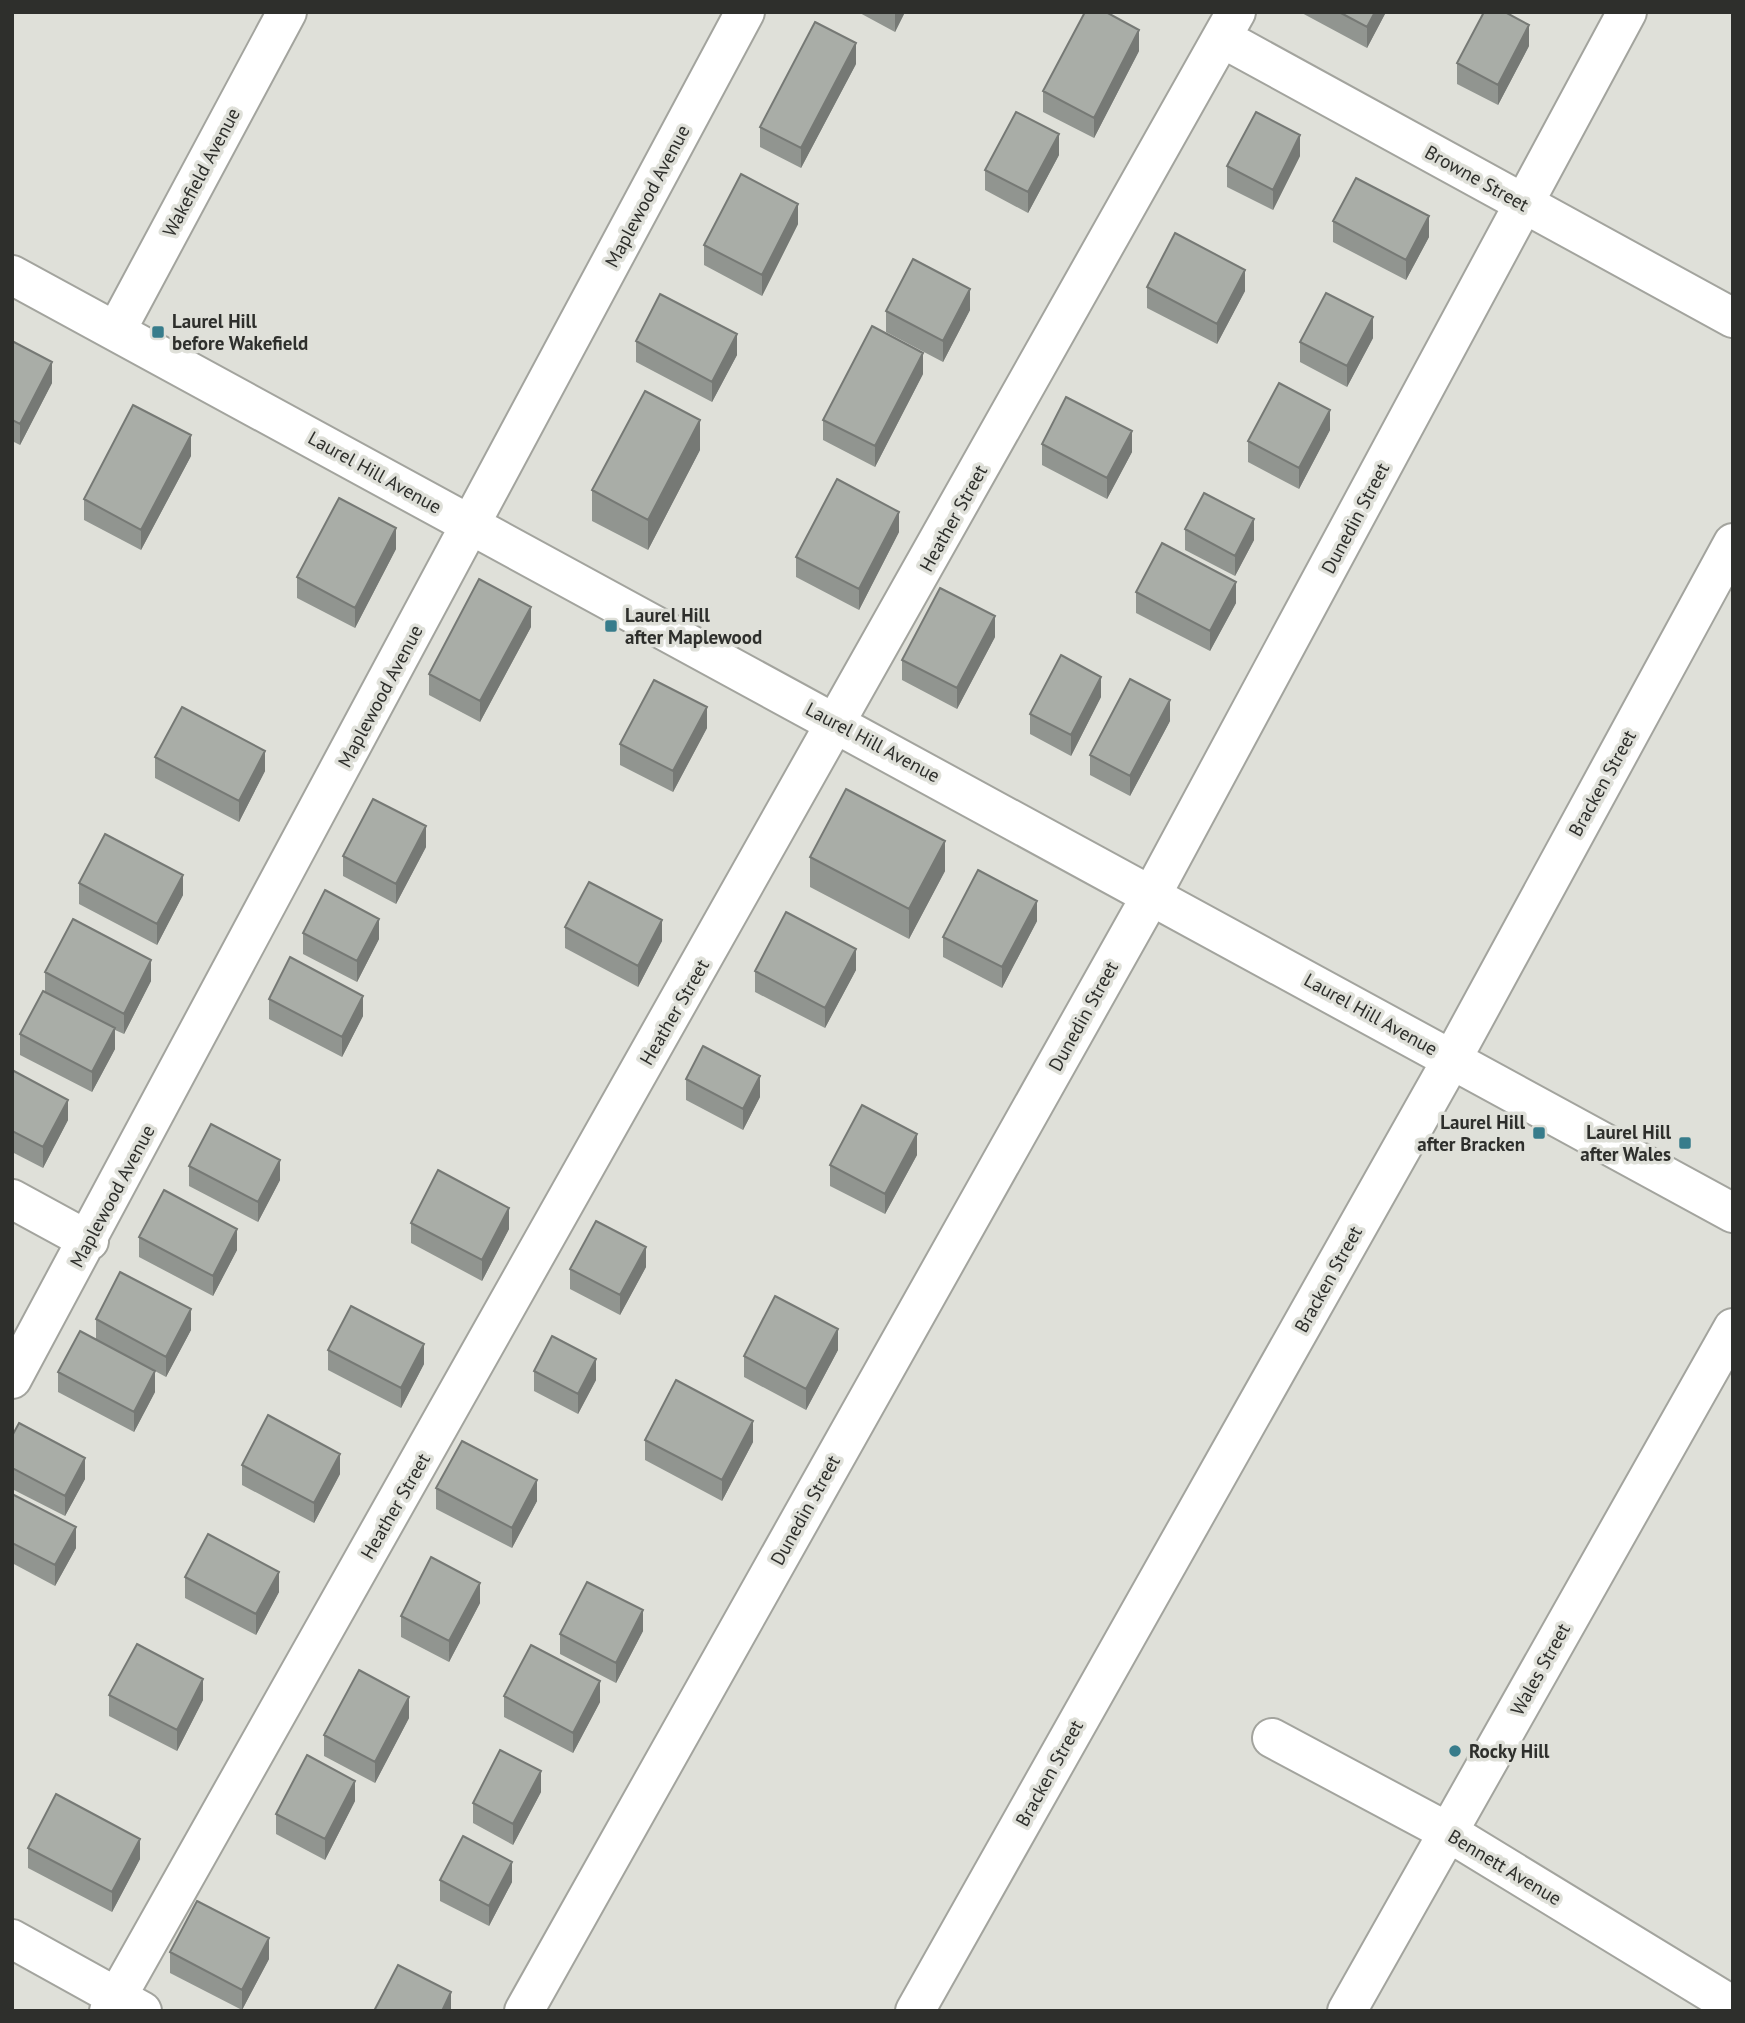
<svg xmlns="http://www.w3.org/2000/svg" width="1745" height="2023" viewBox="0 0 1745 2023" font-family="'PT Sans',sans-serif">
<style>
.lines{fill:none;stroke-linecap:round;stroke-linejoin:round}
.minor-casing{stroke:#a3a49e;stroke-width:42}
.minor{stroke:#fff;stroke-width:38}
.wall{fill:#919590}
.shaded-wall{fill:#767975}
.building{fill:#a9ada7;stroke:#767975;stroke-width:2}
.poi-dot{fill:#377c8b;stroke:#dfe0d9;stroke-width:2.5}
.labels{text-anchor:middle;stroke-width:7;stroke-linejoin:round;paint-order:stroke}
.street-label{font-size:19px;fill:#2e2f2c;stroke:#dfe0d9}
.poi-label{font-size:19px;font-weight:bold;fill:#2e2f2c;stroke:#dfe0d9;text-anchor:start}
</style>
<rect width="100%" height="100%" fill="#dfe0d9"/>
<g class="lines">
<g class="minor-casing">
<path id="minor" d="M1222 38 1733 318
M12 275 1733 1213
M116 331 287 12
M12 1199 89 1241
M12 1379 745 12
M1272 1738 1448 1832 1733 2006
M12 1939 142 2011
M109 2011 1236 12
M524 2011 1152 894 1627 12
M915 2011 1452 1059 1733 543
M1347 2011 1733 1328"/>
</g>
<use href="#minor" class="minor"/>
</g>
<path class="wall" d="M858 12H905L895 32Z
M1300 12H1386L1367 48Z
M1529 46 1498 105 1457 84V63Z
M1139 51 1094 138 1043 112V91Z
M856 64 801 168 760 147V127Z
M1059 155 1028 213 985 190V170Z
M1300 156 1273 210 1227 187V166Z
M1333 221 1429 237 1406 280 1333 242Z
M798 224 762 296 704 265V245Z
M1147 287 1245 291 1217 344 1147 308Z
M970 310 943 362 886 332V311Z
M1373 338 1347 387 1300 362V342Z
M12 341 52 383 20 445 12 441Z
M636 341 737 355 712 402 636 362Z
M923 374 875 467 823 440V420Z
M1330 430 1299 489 1248 462V441Z
M1042 444 1132 452 1107 499 1042 465Z
M700 450 648 550 592 521V490Z
M191 456 141 550 84 520V499Z
M1185 529 1254 540 1235 576 1185 550Z
M899 532 859 610 796 577V557Z
M396 549 355 628 297 598V577Z
M1136 592 1236 603 1210 651 1136 613Z
M531 627 480 722 429 695V674Z
M995 637 957 709 902 680V660Z
M1101 697 1071 756 1030 734V714Z
M1170 721 1130 796 1090 775V755Z
M707 728 673 792 620 765V744Z
M155 757 265 771 239 822 155 778Z
M426 847 396 904 343 876V856Z
M810 857 945 871 909 939 810 887Z
M79 883 183 895 157 945 79 904Z
M1037 921 1002 988 943 957V937Z
M565 927 662 941 638 987 565 948Z
M303 933 379 939 357 982 303 954Z
M856 970 825 1028 755 992V971Z
M45 972 151 981 124 1034 115 1030V1049L92 1092 20 1055V1034L45 991Z
M269 999 363 1016 342 1057 269 1019Z
M12 1070 68 1120 43 1168 12 1152Z
M686 1079 760 1097 743 1130 686 1100Z
M917 1155 885 1214 830 1186V1165Z
M189 1166 280 1180 258 1222 189 1186Z
M411 1223 509 1229 482 1281 411 1243Z
M139 1237 237 1250 213 1296 139 1257Z
M646 1267 620 1315 570 1289V1269Z
M96 1319 191 1330 166 1377 155 1371V1392L134 1432 58 1392V1372L96 1340Z
M328 1350 424 1364 401 1408 328 1370Z
M838 1350 806 1410 744 1377V1356Z
M534 1371 596 1380 578 1414 534 1391Z
M12 1436 85 1479 65 1516 12 1489Z
M645 1440 753 1442 722 1501 645 1460Z
M242 1465 340 1474 314 1523 242 1485Z
M436 1488 537 1501 512 1548 436 1509Z
M12 1494 76 1548 55 1586 12 1563Z
M185 1577 279 1592 256 1635 185 1598Z
M480 1603 449 1662 401 1637V1616Z
M643 1631 616 1683 560 1654V1634Z
M109 1695 203 1700 177 1751 109 1716Z
M504 1696 600 1702 573 1753 504 1717Z
M409 1718 375 1783 324 1756V1735Z
M541 1792 513 1845 473 1823V1803Z
M355 1801 325 1860 276 1834V1814Z
M28 1848 140 1859 112 1912 28 1868Z
M440 1880 512 1882 489 1926 440 1901Z
M170 1952 269 1959 242 2010 170 1973Z"/>
<path class="shaded-wall" d="M895 12H905L895 32Z
M1375 12H1386L1367 48V27Z
M1529 25V46L1498 105V85Z
M1139 30V51L1094 138V118Z
M856 43V64L801 168V148Z
M1059 134V155L1028 213V192Z
M1300 135V156L1273 210V190Z
M798 204V224L762 296V275Z
M1429 216V237L1406 280V260Z
M1245 270V291L1217 344V324Z
M970 289V310L943 362V341Z
M1373 317V338L1347 387V366Z
M737 334V355L712 402V382Z
M923 353V374L875 467V446Z
M52 362V383L20 445V424Z
M1330 410V430L1299 489V468Z
M700 420V450L648 550V520Z
M1132 431V452L1107 499V478Z
M191 435V456L141 550V530Z
M899 512V532L859 610V589Z
M1254 519V540L1235 576V556Z
M396 528V549L355 628V608Z
M1236 582V603L1210 651V631Z
M531 607V627L480 722V701Z
M995 616V637L957 709V688Z
M1101 677V697L1071 756V735Z
M1170 700V721L1130 796V776Z
M707 707V728L673 792V771Z
M265 751V771L239 822V801Z
M426 826V847L396 904V884Z
M945 841V871L909 939V909Z
M183 875V895L157 945V924Z
M1037 901V921L1002 988V967Z
M379 919V939L357 982V961Z
M662 920V941L638 987V966Z
M856 949V970L825 1028V1008Z
M151 960V981L124 1034V1014Z
M363 996V1016L342 1057V1037Z
M115 1028V1049L92 1092V1072Z
M760 1076V1097L743 1130V1109Z
M68 1100V1120L43 1168V1147Z
M917 1134V1155L885 1214V1194Z
M280 1160V1180L258 1222V1202Z
M509 1208V1229L482 1281V1260Z
M237 1229V1250L213 1296V1276Z
M646 1247V1267L620 1315V1295Z
M191 1309V1330L166 1377V1357Z
M838 1329V1350L806 1410V1389Z
M424 1344V1364L401 1408V1388Z
M596 1359V1380L578 1414V1394Z
M155 1371V1392L134 1432V1412Z
M753 1421V1442L722 1501V1480Z
M340 1454V1474L314 1523V1503Z
M85 1458V1479L65 1516V1496Z
M537 1480V1501L512 1548V1528Z
M76 1527V1548L55 1586V1565Z
M279 1572V1592L256 1635V1614Z
M480 1583V1603L449 1662V1641Z
M643 1610V1631L616 1683V1663Z
M203 1679V1700L177 1751V1730Z
M600 1681V1702L573 1753V1733Z
M409 1697V1718L375 1783V1762Z
M541 1771V1792L513 1845V1824Z
M355 1781V1801L325 1860V1839Z
M140 1839V1859L112 1912V1892Z
M512 1862V1882L489 1926V1906Z
M269 1938V1959L242 2010V1990Z
M451 1992V2011H442Z"/>
<path class="building" d="M1085 12H1106L1139 30 1094 118 1043 91Z
M1339 12H1375L1367 27Z
M1484 12H1505L1529 25 1498 85 1457 63Z
M815 22 856 43 801 148 760 127Z
M1016 112 1059 134 1028 192 985 170Z
M1256 112 1300 135 1273 190 1227 166Z
M741 174 798 204 762 275 704 245Z
M1356 178 1429 216 1406 260 1333 221Z
M1175 233 1245 270 1217 324 1147 287Z
M913 259 970 289 943 341 886 311Z
M1326 293 1373 317 1347 366 1300 342Z
M660 294 737 334 712 382 636 341Z
M872 326 923 353 875 446 823 420Z
M12 341 52 362 20 424 12 420Z
M1279 383 1330 410 1299 468 1248 441Z
M645 391 700 420 648 520 592 490Z
M1066 397 1132 431 1107 478 1042 444Z
M133 405 191 435 141 530 84 499Z
M837 479 899 512 859 589 796 557Z
M1204 493 1254 519 1235 556 1185 529Z
M339 498 396 528 355 608 297 577Z
M1162 543 1236 582 1210 631 1136 592Z
M479 579 531 607 480 701 429 674Z
M940 588 995 616 957 688 902 660Z
M1061 655 1101 677 1071 735 1030 714Z
M1130 679 1170 700 1130 776 1090 755Z
M654 680 707 707 673 771 620 744Z
M182 707 265 751 239 801 155 757Z
M846 789 945 841 909 909 810 857Z
M373 799 426 826 396 884 343 856Z
M105 834 183 875 157 924 79 883Z
M978 870 1037 901 1002 967 943 937Z
M589 882 662 920 638 966 565 927Z
M325 890 379 919 357 961 303 933Z
M786 912 856 949 825 1008 755 971Z
M73 919 151 960 124 1014 45 972Z
M290 957 363 996 342 1037 269 999Z
M43 991 115 1028 92 1072 20 1034Z
M703 1046 760 1076 743 1109 686 1079Z
M12 1070 68 1100 43 1147 12 1131Z
M862 1105 917 1134 885 1194 830 1165Z
M211 1124 280 1160 258 1202 189 1166Z
M438 1170 509 1208 482 1260 411 1223Z
M164 1190 237 1229 213 1276 139 1237Z
M596 1221 646 1247 620 1295 570 1269Z
M120 1272 191 1309 166 1357 96 1319Z
M775 1296 838 1329 806 1389 744 1356Z
M351 1306 424 1344 401 1388 328 1350Z
M80 1331 155 1371 134 1412 58 1372Z
M552 1336 596 1359 578 1394 534 1371Z
M676 1380 753 1421 722 1480 645 1440Z
M268 1415 340 1454 314 1503 242 1465Z
M19 1423 85 1458 65 1496 12 1468V1436Z
M462 1441 537 1480 512 1528 436 1488Z
M12 1494 76 1527 55 1565 12 1543Z
M208 1534 279 1572 256 1614 185 1577Z
M431 1557 480 1583 449 1641 401 1616Z
M587 1582 643 1610 616 1663 560 1634Z
M137 1644 203 1679 177 1730 109 1695Z
M531 1645 600 1681 573 1733 504 1696Z
M359 1670 409 1697 375 1762 324 1735Z
M500 1750 541 1771 513 1824 473 1803Z
M307 1755 355 1781 325 1839 276 1814Z
M56 1794 140 1839 112 1892 28 1848Z
M463 1836 512 1862 489 1906 440 1880Z
M197 1901 269 1938 242 1990 170 1952Z
M398 1965 451 1992 442 2011H374Z"/>
<g class="poi-dot">
<rect x="151" y="325" width="14" height="14" rx="3.5"/>
<rect x="604" y="619" width="14" height="14" rx="3.5"/>
<rect x="1532" y="1126" width="14" height="14" rx="3.5"/>
<rect x="1678" y="1136" width="14" height="14" rx="3.5"/>
<circle cx="1455" cy="1751" r="7"/>
</g>
<g class="labels">
<g class="street-label">
<text transform="translate(201 172) rotate(-62)" y="7">Wakefield Avenue</text>
<text transform="translate(1477 178) rotate(29)" y="7">Browne Street</text>
<text transform="translate(647 196) rotate(-62)" y="7">Maplewood Avenue</text>
<text transform="translate(375 472) rotate(29)" y="7">Laurel Hill Avenue</text>
<text transform="translate(953 518) rotate(-61)" y="7">Heather Street</text>
<text transform="translate(1355 518) rotate(-62)" y="7">Dunedin Street</text>
<text transform="translate(380 696) rotate(-62)" y="7">Maplewood Avenue</text>
<text transform="translate(873 742) rotate(28)" y="7">Laurel Hill Avenue</text>
<text transform="translate(1602 783) rotate(-61)" y="7">Bracken Street</text>
<text transform="translate(674 1012) rotate(-60)" y="7">Heather Street</text>
<text transform="translate(1371 1014) rotate(29)" y="7">Laurel Hill Avenue</text>
<text transform="translate(1083 1016) rotate(-61)" y="7">Dunedin Street</text>
<text transform="translate(112 1196) rotate(-62)" y="7">Maplewood Avenue</text>
<text transform="translate(1328 1279) rotate(-61)" y="7">Bracken Street</text>
<text transform="translate(395 1506) rotate(-60)" y="7">Heather Street</text>
<text transform="translate(805 1510) rotate(-61)" y="7">Dunedin Street</text>
<text transform="translate(1540 1669) rotate(-61)" y="7">Wales Street</text>
<text transform="translate(1049 1773) rotate(-61)" y="7">Bracken Street</text>
<text transform="translate(1505 1867) rotate(31)" y="7">Bennett Avenue</text>
</g>
<g class="poi-label">
<text x="172" y="328">Laurel Hill<tspan x="172" dy="22">before Wakefield</tspan></text>
<text x="625" y="622">Laurel Hill<tspan x="625" dy="22">after Maplewood</tspan></text>
<text x="1525" y="1129" text-anchor="end">Laurel Hill<tspan x="1525" dy="22">after Bracken</tspan></text>
<text x="1671" y="1139" text-anchor="end">Laurel Hill<tspan x="1671" dy="22">after Wales</tspan></text>
<text x="1469" y="1758">Rocky Hill</text>
</g>
</g>
<rect width="1745" height="2023" fill="none" stroke="#2e2f2c" stroke-width="28"/>
</svg>
